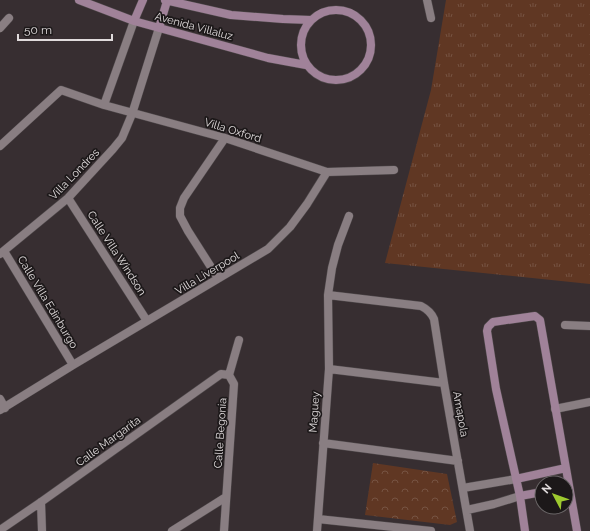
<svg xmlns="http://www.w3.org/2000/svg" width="590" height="531" viewBox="0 0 590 531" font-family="Raleway,sans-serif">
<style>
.grass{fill:url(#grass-tufts)}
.park{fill:url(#park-crowns)}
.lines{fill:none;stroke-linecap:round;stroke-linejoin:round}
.street-casing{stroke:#504a4c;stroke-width:9}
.secondary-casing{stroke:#504a4c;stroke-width:9}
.street{stroke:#897e82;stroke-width:8}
.secondary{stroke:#a08299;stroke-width:8}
.labels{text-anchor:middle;stroke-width:3.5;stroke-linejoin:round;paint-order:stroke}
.street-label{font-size:11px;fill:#e0dbdc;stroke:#1c1819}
</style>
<defs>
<pattern id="grass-tufts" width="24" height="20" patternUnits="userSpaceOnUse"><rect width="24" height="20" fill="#603723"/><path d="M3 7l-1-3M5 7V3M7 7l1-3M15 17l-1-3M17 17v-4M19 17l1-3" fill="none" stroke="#765342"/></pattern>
<pattern id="park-crowns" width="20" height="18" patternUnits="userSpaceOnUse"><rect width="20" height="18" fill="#603723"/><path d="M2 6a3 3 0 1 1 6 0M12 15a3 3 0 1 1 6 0" fill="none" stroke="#765342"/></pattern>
</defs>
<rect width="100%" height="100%" fill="#372e31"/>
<path class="grass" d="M446 0H590V284L385 263 431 90Z"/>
<path class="park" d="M373 463 447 474 457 522 450 525 365 515Z"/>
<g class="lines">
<g class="street-casing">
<path id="street" d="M427 0 431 18
M0 28 9 18
M104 105 134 21
M0 146 61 90 104 105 225 138 327 172 394 170
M68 198 147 321
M4 251 73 365
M0 254 68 198 113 149 122 138 132 114 159 28
M218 278 188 231 180 216V208L184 198 225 138
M328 295 421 306C427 309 431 312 434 319L444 383 470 531
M565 325 590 326
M329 369 444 383
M0 399 5 408
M555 409 590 402
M0 410 73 365 268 249 290 227 307 204 327 172
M323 443 458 461
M463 488 516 479
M41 502 42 531
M467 510 494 504 520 496
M318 519 431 531
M0 530 41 502 221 374 229 375
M172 531 226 497
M224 531 234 384 229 375 239 340
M317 531 329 369 328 295 332 268 338 245 349 216"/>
</g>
<g class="secondary-casing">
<path id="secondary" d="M79 0 134 21 268 58 306 65
M165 0 231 15 283 19 311 20
M301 45a35 35 0 1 1 70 0a35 35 0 1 1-70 0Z
M134 21 143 0
M159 28 167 1
M516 479 566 468
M520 496 542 492
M525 531 520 496 496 389 487 331 488 327 493 322 535 316 540 320 577 531"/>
</g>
<use href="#street" class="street"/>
<use href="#secondary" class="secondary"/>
</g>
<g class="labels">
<g class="street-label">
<text transform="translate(194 26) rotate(15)" y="4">Avenida Villaluz</text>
<text transform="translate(233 130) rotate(17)" y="4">Villa Oxford</text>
<text transform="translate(74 174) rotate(-46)" y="4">Villa Londres</text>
<text transform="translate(117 253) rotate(57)" y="4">Calle Villa Windson</text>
<text transform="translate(207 273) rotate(-31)" y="4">Villa Liverpool</text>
<text transform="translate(48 302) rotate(59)" y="4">Calle Villa Edinburgo</text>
<text transform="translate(314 412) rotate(-86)" y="4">Maguey</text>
<text transform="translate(461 414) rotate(80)" y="4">Amapola</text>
<text transform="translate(220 433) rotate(-86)" y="4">Calle Begonia</text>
<text transform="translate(108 441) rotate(-36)" y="4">Calle Margarita</text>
</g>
</g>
<g transform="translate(554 495) rotate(311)"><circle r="19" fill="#1c1819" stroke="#6a6667"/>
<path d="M0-3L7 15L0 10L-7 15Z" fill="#9eca2f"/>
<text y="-6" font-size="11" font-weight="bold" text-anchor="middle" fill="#e0dbdc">N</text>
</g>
<path d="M18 34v6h94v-6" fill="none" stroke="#e0dbdc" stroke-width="2"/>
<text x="24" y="34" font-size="12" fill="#e0dbdc" stroke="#1c1819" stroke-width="3" paint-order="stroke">50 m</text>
</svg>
